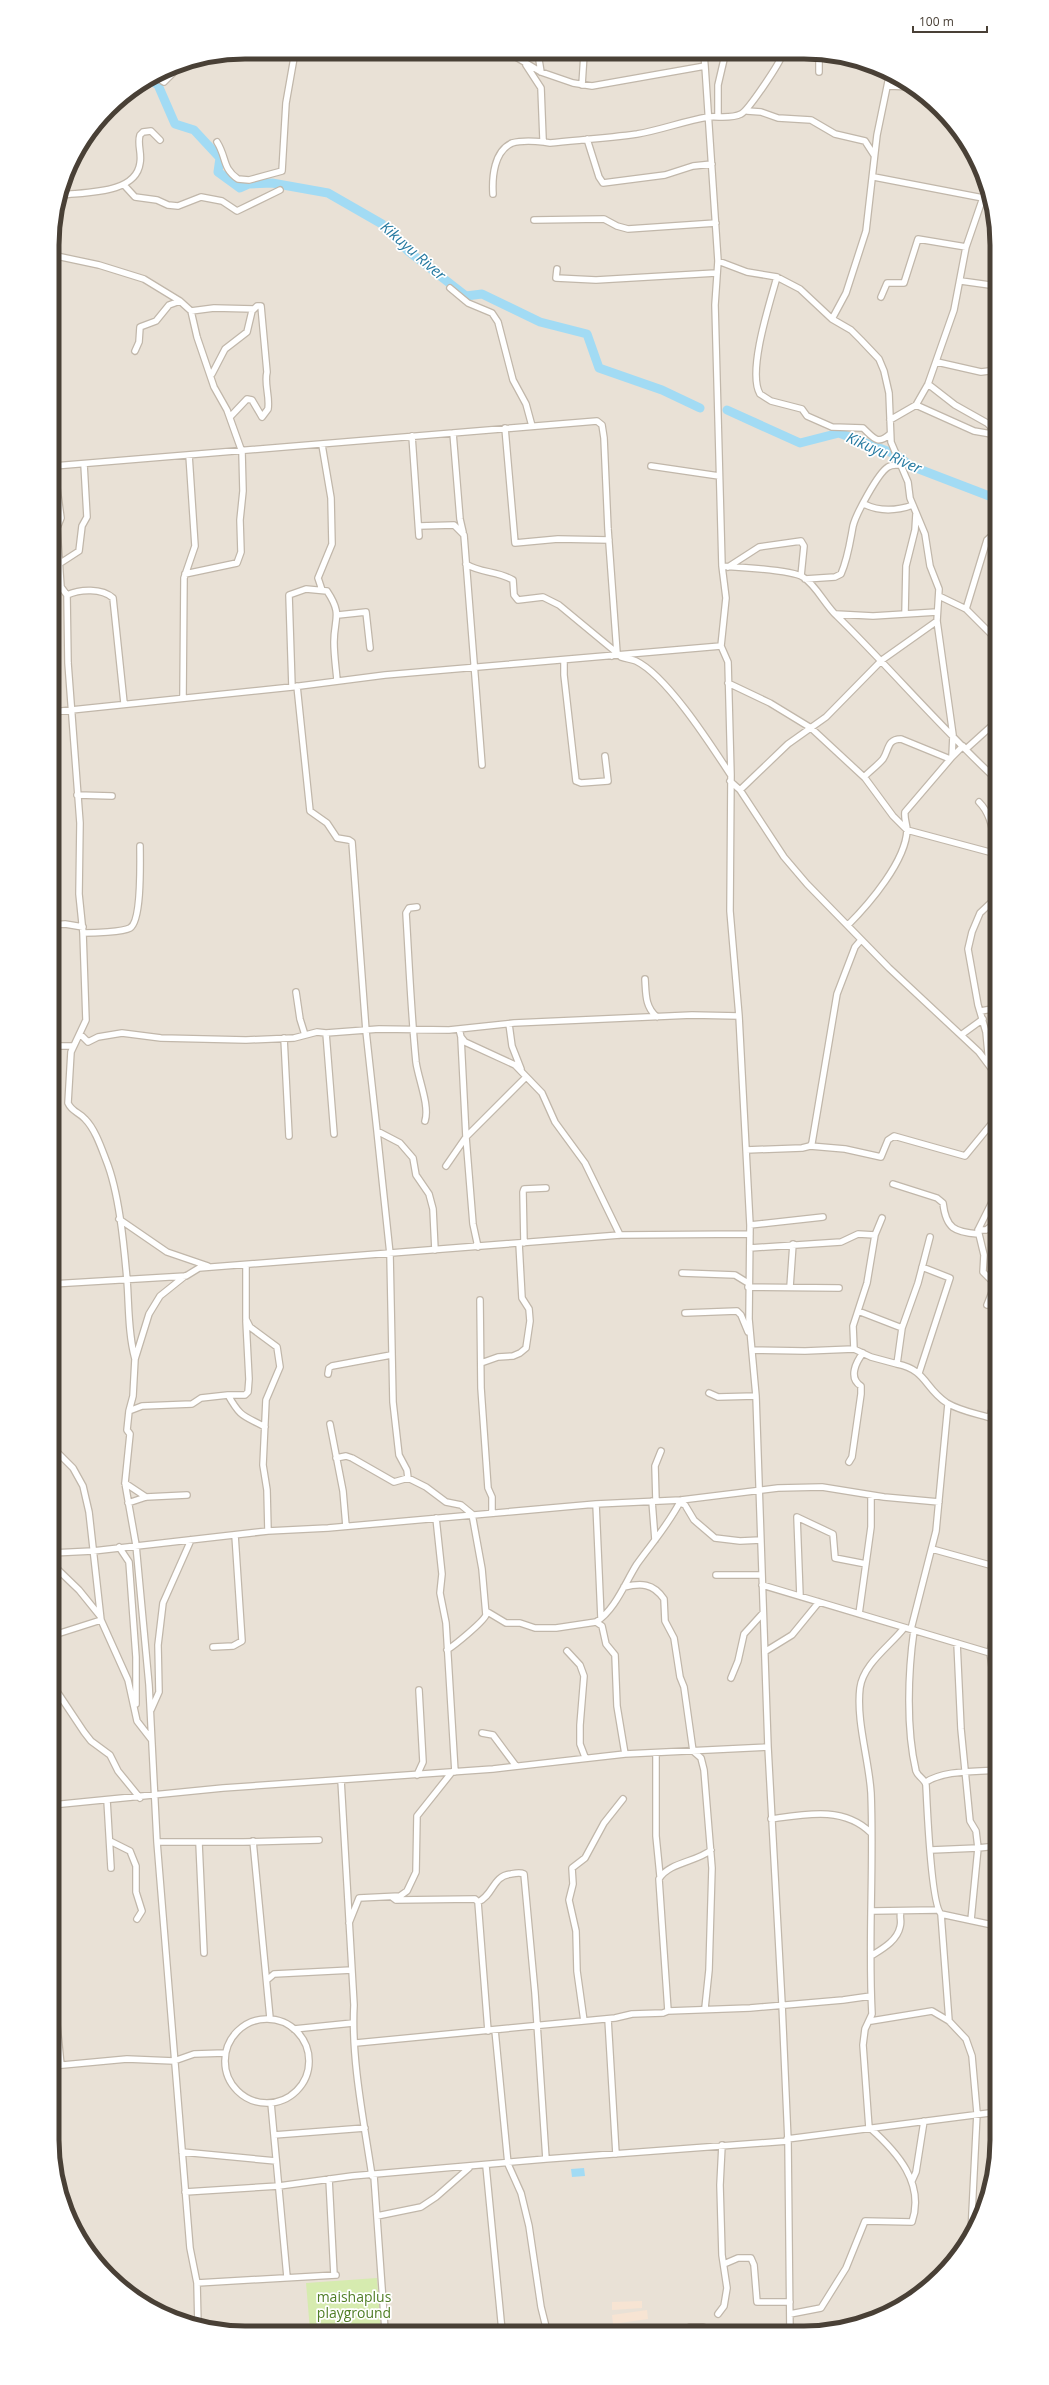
<svg xmlns="http://www.w3.org/2000/svg" width="1049" height="2385" viewBox="0 0 1049 2385" font-family="'Open Sans',sans-serif">
<style>
.residential{fill:#e9e1d6}
.commercial{fill:#f7e4d3}
.green{fill:#d6ebaf}
.water{fill:#a2dbf4}
.lines{fill:none;stroke-linecap:round;stroke-linejoin:round}
.river{stroke:#a2dbf4;stroke-width:9}
.minor-casing{stroke:#c1b7aa;stroke-width:8}
.minor{stroke:#fff;stroke-width:5.5}
.labels{text-anchor:middle;stroke-width:3.5;stroke-linejoin:round;paint-order:stroke}
.park-label{font-size:14px;fill:#507e26;stroke:#fff}
.water-label{font-size:15px;font-style:italic;fill:#267aa1;stroke:#fff}
.rim{fill:none;stroke:#494036;stroke-width:5}
</style>
<rect width="100%" height="100%" fill="#f5f0e8"/>
<path class="residential" d="M245 52 841 56 889 72 931 100 971 148 990 195 997 245V2152L982 2214 957 2258 911 2301 854 2326 804 2333 208 2329 160 2313 109 2277 78 2236 59 2190 52 2140V232L72 160 118 100 171 67Z"/>
<path class="commercial" d="M642 2301V2308L612 2310V2302Z
M647 2310 648 2319 613 2324 612 2315Z"/>
<path class="green" d="M377 2278 381 2330H310L306 2283Z"/>
<path class="water" d="M584 2168 585 2176 572 2177 571 2169Z"/>
<g class="lines">
<path class="river" d="M150 80 158 85 175 124 194 130 220 158 218 172 240 188 249 184 272 183 328 193 382 224 408 251 466 296 482 294 540 322 587 334 599 368 662 390 700 408
M727 410 800 443 839 433 895 454 911 466 997 499"/>
<g class="minor-casing">
<path id="minor" d="M511 54 541 72 573 83 592 86 705 66 718 261 715 305 722 566 726 598 721 646 728 662 731 775 730 911 739 1016 750 1225 749 1319 756 1396 768 1747 782 2004 788 2141 790 2333
M538 54 541 72
M704 55 705 66
M819 56V72
M526 65 541 88 543 139 544 142 550 143C579 140 608 138 637 134 661 130 684 121 708 117 719 116 731 119 741 114 748 111 780 63 782 55
M156 77 164 82 181 65
M582 85 584 54
M889 86 912 87
M747 111 761 112 778 118 811 120 835 134 865 141 874 155
M718 117V85L725 55
M587 139 599 177 603 183 665 175 693 166 712 164
M217 142C227 158 222 168 238 179L249 180 282 171 286 103 295 52
M874 177 983 198
M124 185 135 197 157 200 168 205 178 206 201 197 222 201 237 211 280 190
M493 194C492 177 494 151 512 143 522 140 534 141 544 142
M62 195C86 192 136 194 140 163 142 153 137 144 140 135L143 132 151 131 160 140
M534 220 604 219 617 226 628 229 716 223
M52 255 99 265 144 279 180 301 191 311 197 337 214 387 227 410 242 452 243 491 240 520 241 552 237 563 185 574
M718 261 747 272 777 277 800 289 832 319 851 330 861 340 879 359 884 371 889 393 891 442 908 482 910 498 925 534 930 566 939 589 937 621 953 735 952 757 905 812C904 819 907 824 907 830 906 861 869 904 848 925
M557 269 556 278 596 280 716 273
M777 277C770 302 747 372 760 394L771 401 802 409 807 416 832 427 863 428C873 437 877 446 890 434
M961 281 997 286
M450 288 468 303 492 313 498 322 513 380 526 404 532 426
M881 297 887 283H904L918 239 966 247
M191 311 214 308 254 309
M832 319 846 293 866 231 877 135 890 72
M135 351 139 342 140 327 156 321 169 305 180 301
M937 362 981 372 997 370
M212 374 225 349 247 332 252 311 257 306H261L267 372C264 384 270 396 268 409L262 417 252 400 247 399 230 417
M928 384 955 405 987 423 997 433
M52 390 55 432 54 466 597 421 602 425 604 438 608 529 617 653 612 656
M916 405 974 431 997 435
M890 420 916 405 928 384 954 310 966 247 987 186
M505 428 515 543 558 539 609 540
M453 433 460 519 463 532
M412 436 419 536
M651 466 719 476
M52 467 54 466 61 518 57 528 61 587 67 595 68 663 80 823 79 894 83 933 86 1020 71 1052 68 1103C72 1112 79 1112 85 1119 95 1129 101 1147 106 1160 119 1192 124 1245 127 1280 129 1306 128 1333 135 1359
M864 504C880 512 896 511 913 505
M419 526 454 525 464 535 482 765
M59 564 79 551 82 526 87 517 84 464
M466 564C480 573 498 571 513 580L514 595 518 600 543 597 559 605 617 653
M722 566C738 567 791 570 803 577 816 585 825 605 837 616 891 669 941 728 997 780
M728 567 759 547 801 541 804 546 801 576
M805 579 835 577 841 574C848 558 850 542 853 526 856 514 878 473 888 467 892 464 895 465 900 465
M322 590 318 578 332 544 331 498 322 445
M67 595C80 589 102 588 113 598L124 703
M939 596 966 609 997 640
M966 609 987 540 997 531
M836 614 873 616 937 612
M905 614 906 566 915 530 916 514
M338 615 366 612 370 648
M621 657C626 659 632 659 636 661 667 676 711 745 730 774
M564 660V675L576 781 581 783 608 781 605 756
M728 683 770 703 811 728 865 778 893 816 907 830 993 853
M297 686 310 811 327 823 337 838 349 840 352 842 366 1031 377 1131 400 1143 413 1158 416 1175 429 1194 433 1209 435 1250
M292 687 289 595 306 589 327 591C343 615 334 618 334 642 334 655 336 668 337 680
M183 697 184 578 195 546 189 455
M52 712 292 687 385 675 721 646
M966 749 997 721
M952 757 963 746
M864 777C870 771 878 765 883 759 889 750 887 739 901 739L950 759
M730 781 740 790 784 857 807 884 889 968 979 1052 997 1076
M740 790 788 744 826 717 882 660 937 621
M77 795 112 796
M979 802C989 812 993 828 994 842 994 850 992 857 997 864
M417 907 409 908 406 913C409 962 411 1012 416 1062 418 1078 430 1106 425 1121
M52 925 65 924 83 927
M83 933C93 933 123 932 130 928 142 921 140 860 140 846
M645 979C646 994 645 1007 657 1017
M296 992 300 1019 305 1035
M981 1011 997 1008
M509 1024 512 1046 521 1069
M459 1029 461 1037 465 1042 515 1065 542 1093 555 1122 585 1163 620 1235
M326 1033 334 1134
M80 1034 88 1042 98 1037 122 1033 161 1038 246 1040 294 1038 317 1032 326 1033 379 1029 449 1030 514 1023 692 1015 739 1016
M961 1035 983 1019
M284 1038 289 1136
M461 1038 466 1137 473 1224 478 1247
M52 1046H73
M989 1064 986 1032 978 1005 968 949 972 932 980 913 997 897
M377 1131 390 1254 393 1402 399 1455 407 1470 408 1478
M810 1146 845 1149 881 1157 888 1140 894 1136 965 1156 997 1117
M746 1150 802 1148 810 1146 812 1143 837 994 855 947 861 940
M446 1166 466 1137 526 1077
M893 1184 937 1198 943 1203C946 1229 955 1232 978 1234
M119 1219 167 1252 208 1266
M750 1225 823 1217
M978 1230H986L997 1222
M524 1243 523 1192 524 1189 546 1188
M750 1248 841 1242 858 1234 875 1235
M246 1265V1319L250 1327 277 1347 280 1367 266 1400 263 1465 267 1490 268 1531
M682 1273 735 1275 748 1283
M997 1277 990 1279 983 1272 984 1255 978 1230 997 1192
M52 1284 186 1276 199 1268 620 1235 750 1234
M748 1287 839 1288
M790 1287 793 1244
M480 1300 481 1388 488 1488 492 1497V1513
M987 1305 994 1287V1278
M858 1311 902 1328
M685 1313 737 1311 741 1315 748 1332
M854 1349 853 1326 867 1283 875 1235 882 1218
M752 1350 805 1351 854 1349 871 1357 897 1364 902 1328 918 1283 930 1237
M481 1363 498 1357 513 1356 520 1353 526 1348 530 1321 529 1309 522 1298 519 1243
M897 1364C927 1370 924 1388 947 1403 962 1412 980 1414 997 1420
M919 1373 950 1278 922 1267
M328 1374 329 1368 332 1366 391 1355
M709 1393 718 1397 756 1396
M228 1395H245L248 1392 249 1379 246 1321
M129 1411 133 1396 135 1359 149 1314 160 1296 185 1276
M990 1417 997 1389
M330 1424 343 1491 346 1526
M52 1447 73 1468 83 1486 89 1512 101 1620
M336 1458 346 1456 352 1458 394 1482 408 1478 426 1487 446 1502 461 1505 472 1514 482 1569 486 1615C483 1622 455 1645 447 1650
M849 1462 852 1457 861 1394V1386C848 1378 856 1362 863 1353
M125 1483 146 1497
M652 1501 655 1540
M656 1501 655 1466 661 1451
M128 1503 146 1497 187 1495
M680 1503 685 1505 694 1520 715 1538 740 1541 761 1540
M596 1504 601 1618
M436 1518 442 1574 440 1593 446 1623 455 1772
M119 1547 129 1562 136 1657V1704
M932 1549 997 1567
M52 1553 93 1551 268 1531 328 1528 596 1504 681 1500 778 1488 822 1487 884 1497 939 1502
M52 1564 79 1590 100 1616
M716 1575H762
M762 1585 997 1655
M624 1587C641 1583 653 1583 664 1599L665 1621 674 1638 680 1677 684 1687 693 1751 701 1758 704 1770 712 1868 709 1970 705 2008
M800 1596 797 1517 833 1534 835 1558 866 1564
M486 1611 506 1623H520L535 1628H556L596 1622C615 1610 625 1583 637 1564 652 1543 669 1524 681 1500
M52 1614 56 1690
M859 1614 871 1527V1495
M596 1622 602 1626 606 1644 615 1655 617 1706 625 1754
M911 1629 936 1531 948 1404
M914 1630C908 1672 906 1729 916 1771 918 1777 925 1779 926 1785 927 1805 931 1904 941 1914L949 2021
M54 1635 101 1620 128 1680 137 1721 151 1739
M957 1643 961 1729 970 1821 976 1831 978 1848 997 1846
M213 1647 233 1646 242 1641 235 1535
M567 1651 580 1665 584 1676 580 1725V1744L585 1757
M766 1651 792 1635 819 1602
M731 1678 738 1661 744 1634 763 1613
M52 1684 84 1732 91 1741 110 1755 118 1771 140 1798
M997 1702 990 1653 997 1613
M151 1710 159 1692 158 1645 163 1603 191 1540
M482 1733 493 1735 516 1766
M656 1753V1836L660 1876
M417 1775 423 1762 419 1690
M341 1780 354 2005C351 2059 364 2122 372 2176
M926 1782C945 1770 974 1772 997 1770
M107 1800 111 1868
M52 1805 223 1788 493 1769 625 1754 768 1747
M771 1819C806 1814 844 1806 871 1833
M52 1840V1844
M110 1841 130 1851 136 1866V1892L142 1911 137 1919
M253 1841 270 2018
M157 1842H243L319 1840
M199 1843 204 1953
M931 1850 978 1848 971 1920
M392 1897 396 1900 475 1899 478 1902 488 2031
M478 1902C494 1895 492 1876 511 1874 516 1873 520 1872 524 1874L535 1993 546 2159
M873 1911 937 1910
M941 1914 997 1926
M349 1923 359 1898 400 1896 407 1891 416 1872 417 1816 452 1772
M871 1956C882 1949 897 1941 900 1927 902 1921 899 1917 901 1911
M52 1975 61 2065
M994 1979 997 1918
M267 1980 274 1974 352 1970
M668 2011 659 1879C669 1862 697 1862 711 1850
M608 2019 616 2154
M225 2061a42 42 0 1 1 84 0a42 42 0 1 1-84 0Z
M584 2021 577 1971 576 1931 569 1900 573 1884 572 1868 585 1858 604 1823 623 1799
M871 2021 932 2011 949 2021 966 2039 972 2056 977 2113 971 2233
M294 2029 353 2023
M495 2030 508 2164 521 2193 529 2226 541 2307 547 2331
M356 2043 615 2018 632 2014 663 2013 668 2011 750 2008 843 2000 871 1996
M52 2066 127 2059 174 2061 194 2054 225 2053
M271 2103 287 2277
M869 2128 863 2045 865 2029 872 2014C868 1941 874 1867 871 1793 869 1760 856 1721 860 1688 863 1664 890 1646 904 1628
M274 2135 365 2128
M787 2139 997 2112
M182 2152 276 2161
M486 2166 502 2331
M374 2176 385 2330
M329 2179 334 2275
M912 2181 916 2172 924 2121
M185 2192 279 2186 352 2176 546 2159 788 2141
M377 2216 421 2207 436 2197 469 2168
M724 2264 738 2258H751L754 2265 757 2302H790
M197 2283 336 2275
M718 2314 724 2306 727 2288 722 2255 720 2185 722 2145
M790 2314 821 2308 846 2268 865 2221 912 2222C925 2183 897 2152 870 2128
M198 2326 197 2283 190 2248 157 1842 149 1685 136 1545 125 1483 130 1434 127 1430 129 1411 142 1406 192 1404 201 1398 228 1395C241 1418 243 1415 265 1427
M690 2327H703L711 2332"/>
</g>
<use href="#minor" class="minor"/>
</g>
<g class="labels">
<g class="park-label">
<text x="354" y="2302">maishaplus<tspan x="354" dy="16">playground</tspan></text>
</g>
<g class="water-label">
<text transform="translate(413 251) rotate(41)" y="5">Kikuyu River</text>
<text transform="translate(884 453) rotate(24)" y="5">Kikuyu River</text>
</g>
</g>
<path d="M0 0H1049V2385H0ZM245 59H804A186 186 0 0 1 990 245V2140A186 186 0 0 1 804 2326H245A186 186 0 0 1 59 2140V245A186 186 0 0 1 245 59Z" fill="#fff" fill-rule="evenodd"/>
<path class="rim" d="M245 59H804A186 186 0 0 1 990 245V2140A186 186 0 0 1 804 2326H245A186 186 0 0 1 59 2140V245A186 186 0 0 1 245 59Z"/>
<path d="M913 26v6h74v-6" fill="none" stroke="#494036" stroke-width="2"/>
<text x="919" y="26" font-size="12" fill="#494036" stroke="#ffffff" stroke-width="3" paint-order="stroke">100 m</text>
</svg>
